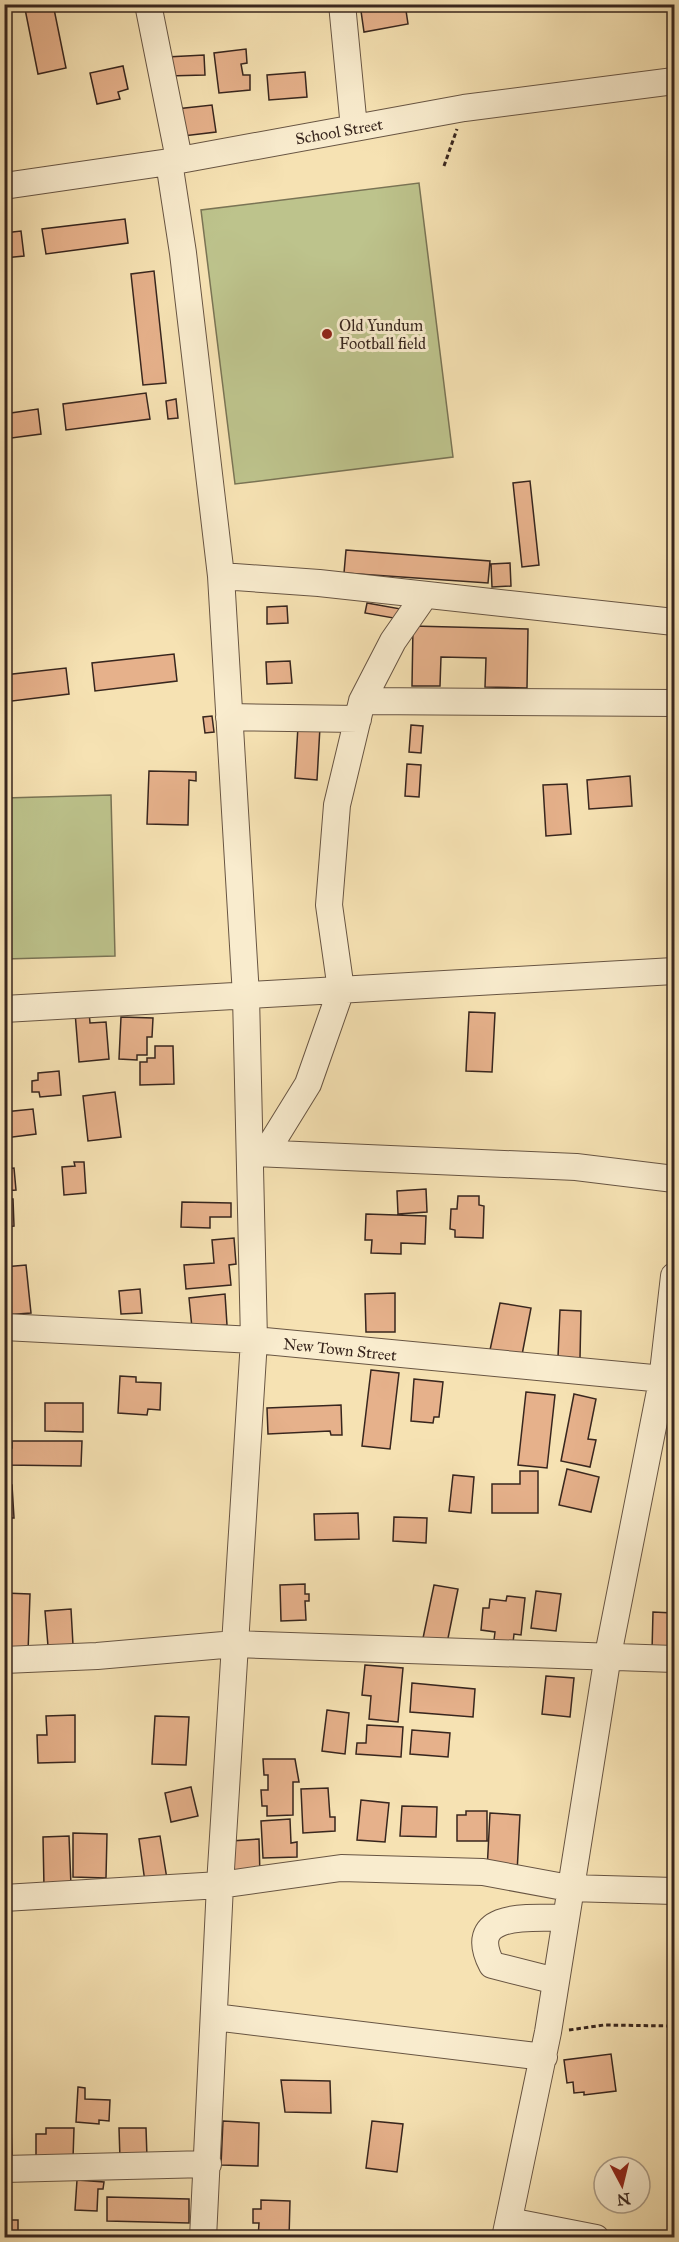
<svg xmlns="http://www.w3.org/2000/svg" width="679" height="2242" viewBox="0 0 679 2242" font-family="'IM FELL Great Primer',serif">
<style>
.green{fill:#bdc38c;stroke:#7a7455;stroke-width:1.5}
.building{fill:#e6b18b;stroke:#38261e;stroke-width:1.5}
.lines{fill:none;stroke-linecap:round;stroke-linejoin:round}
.minor-casing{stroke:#685543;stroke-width:28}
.path{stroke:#38261e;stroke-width:3;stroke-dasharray:4.5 3;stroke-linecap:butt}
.minor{stroke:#f9ecce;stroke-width:26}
.poi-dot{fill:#8f2418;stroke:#f9ecce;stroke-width:2}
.labels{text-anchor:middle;stroke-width:6;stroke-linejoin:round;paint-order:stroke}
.street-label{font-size:16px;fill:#38261e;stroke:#f9ecce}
.poi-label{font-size:16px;fill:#38261e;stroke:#f9ecce;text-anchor:start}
</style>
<rect width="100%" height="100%" fill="#f6e2b3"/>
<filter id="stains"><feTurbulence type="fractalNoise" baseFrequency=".00333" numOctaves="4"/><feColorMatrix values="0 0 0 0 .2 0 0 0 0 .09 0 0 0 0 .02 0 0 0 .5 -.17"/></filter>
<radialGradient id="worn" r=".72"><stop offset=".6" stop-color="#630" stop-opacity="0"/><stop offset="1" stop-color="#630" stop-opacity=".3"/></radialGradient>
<path class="green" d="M419 183 453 457 235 484 201 210Z
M111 795 115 956 5 959V798Z"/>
<path class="building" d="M24 4H53L66 68 38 74Z
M360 4H405L408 24 364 32Z
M246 49 247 63 241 64 243 75H250V90L219 93 214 53Z
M204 55 205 75 167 76V57Z
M123 66 128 89 118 92 120 99 97 104 90 73Z
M305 72 307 97 269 100 267 75Z
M212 105 216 132 175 137 176 109Z
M125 219 128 243 46 254 42 229Z
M21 231 24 256 4 258V233Z
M154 271 166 383 143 385 131 274Z
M146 393 150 419 66 430 63 404Z
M176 399 178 418 168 419 166 401Z
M38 409 41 434 4 439V414Z
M530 481 539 565 522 567 513 483Z
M346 550 490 561 488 583 344 573Z
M510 563 511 586 492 587 491 564Z
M367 603 401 609 399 619 365 613Z
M287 606 288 623 267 624V607Z
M413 626 528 629 527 688 485 687 486 658 441 657 440 686H412Z
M174 654 177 681 95 691 92 663Z
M290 661 292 683 267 684 266 662Z
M66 668 69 694 4 702V675Z
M212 716 214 732 205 733 203 717Z
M411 725 423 726 421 753 409 752Z
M298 726 320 727 317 780 295 778Z
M407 764 421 765 419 797 405 796Z
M149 771 196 772V781L189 780 188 825 147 824Z
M630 776 632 806 589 809 587 780Z
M567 784 571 834 546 836 543 785Z
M89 1011 90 1023 106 1022 109 1059 79 1062 75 1012Z
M469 1012 495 1013 492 1072 466 1071Z
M121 1017 153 1018 152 1037H147V1055H137V1060L119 1059Z
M155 1046H173L174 1084 140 1085V1062H147V1058H155Z
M59 1071 61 1095 40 1097 39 1092H32V1081L38 1080V1073Z
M115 1092 121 1137 88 1141 83 1096Z
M33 1109 36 1134 5 1138 4 1112Z
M74 1162H84L86 1193 64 1195 62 1167 75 1166Z
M14 1168 16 1190 4 1191V1169Z
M426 1189 427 1212 398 1214 397 1191Z
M458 1196H479V1205L484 1206 483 1238 455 1237V1230L450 1229 451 1209H457Z
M4 1199H13L14 1226 4 1227Z
M182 1202 231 1203V1217H210V1228L181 1227Z
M366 1214 426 1216 425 1244 401 1243V1254L371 1253 372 1240H365Z
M234 1238 236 1264 229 1265 231 1285 186 1289 184 1265 214 1263 212 1240Z
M26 1265 31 1313 4 1315V1267Z
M140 1289 142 1313 121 1314 119 1291Z
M395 1293V1332H366L365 1294Z
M225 1294 227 1325 192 1328 189 1298Z
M500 1303 531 1308 522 1355 490 1350Z
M560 1310 581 1311 580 1358 558 1357Z
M371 1370 399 1373 390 1449 362 1446Z
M120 1376 136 1377V1382L161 1383 160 1410 148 1409 147 1415 118 1413Z
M414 1379 443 1382 439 1417H434L433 1423 411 1421Z
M526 1392 555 1395 547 1468 518 1465Z
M574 1394 596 1399 588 1439 596 1440 590 1467 561 1461Z
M45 1403H83V1432L45 1431Z
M341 1405 342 1435H331L330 1431 268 1434 267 1408Z
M12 1441H82L81 1466 4 1465V1448H12Z
M567 1469 599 1477 591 1512 559 1505Z
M520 1471H538V1513H492V1484H520Z
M453 1475 474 1477 471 1513 449 1511Z
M12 1485 14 1518H4V1486Z
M358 1513 359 1539 315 1540 314 1514Z
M394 1517 427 1518 426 1543 393 1541Z
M305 1584V1594H309V1601H305L306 1620 281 1621 280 1585Z
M434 1585 458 1589 446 1648 422 1643Z
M536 1591 561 1594 556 1631 531 1628Z
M4 1593 30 1594 28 1653 4 1652Z
M507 1596 525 1598 521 1635 514 1634 513 1643 494 1640 495 1632 481 1630 483 1608H489L490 1599 506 1601Z
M71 1609 73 1645 48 1646 45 1611Z
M653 1612 673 1613 672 1651H652Z
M365 1665 403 1668 398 1722 369 1719 371 1696 362 1695Z
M546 1676 574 1678 570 1717 542 1714Z
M412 1683 475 1689 473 1717 410 1712Z
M327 1710 349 1713 345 1754 322 1751Z
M75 1715V1762L38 1763 37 1735H47L46 1716Z
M155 1716 189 1717 186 1765 152 1764Z
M367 1725 403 1727 401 1757 356 1754 357 1743H366Z
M412 1730 450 1733 448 1757 410 1754Z
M263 1759H295L299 1782H293V1815L267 1816V1806H262L261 1790H268V1775H264Z
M191 1787 198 1816 171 1822 165 1793Z
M328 1788 330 1817H335V1831L303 1833 301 1789Z
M361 1800 389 1803 385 1842 357 1840Z
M402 1806 437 1807 436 1837 400 1836Z
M466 1811H487V1841H457V1815H466Z
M490 1813 520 1815 517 1873 487 1871Z
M290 1819 291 1843 297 1842V1857L263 1858 261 1821Z
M73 1833 107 1834 106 1878 73 1877Z
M69 1836 71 1886 44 1887 43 1837Z
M160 1836 167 1879 145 1882 139 1839Z
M259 1839 260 1876 232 1877 231 1841Z
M611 2054 616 2091 584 2095V2092L574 2093 573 2082 567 2083 564 2060Z
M281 2080 330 2081 331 2113 285 2112Z
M78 2087 85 2088V2099L110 2100 109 2121 99 2120V2124L76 2122Z
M223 2121 259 2123 258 2166 221 2165Z
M372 2121 403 2124 397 2172 366 2168Z
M4 2125H11L12 2157H4Z
M46 2128H74L73 2159H36V2134H46Z
M119 2128H146L147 2158 120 2159Z
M77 2180 104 2182 103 2189H98L97 2211 75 2210Z
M107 2197 189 2199V2223L107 2221Z
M261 2200 290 2201 289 2238H258L259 2223H253V2209H261Z
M4 2220H18V2238H4Z
M134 2232H187V2238H134Z"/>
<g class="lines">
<g class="minor-casing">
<path id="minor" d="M148 4 179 159
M342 4 354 128
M169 162 183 253 221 576 319 583 674 622
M4 186 169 162 464 108 674 81
M362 701 674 703
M229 717 358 719
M4 1009 674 971
M266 1152 308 1084 341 990 329 905 337 805 362 701 393 641 425 595
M253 1153 576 1167 674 1179
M4 1327 254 1340 674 1380
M4 1660 97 1656 235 1644 674 1659
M4 1898 220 1885 341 1868 483 1872 569 1888 674 1891
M556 1981 492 1965C463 1910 534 1918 566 1918
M214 2017 544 2057
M4 2169 208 2164
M509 2221 596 2238
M203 2238 220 1885 254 1340 246 996 221 576
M505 2238 548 2032 608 1655 662 1381 674 1276"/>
</g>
<path class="path" d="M444 166 457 129
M569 2030 604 2025 674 2026"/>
<use href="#minor" class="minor"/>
</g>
<circle class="poi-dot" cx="327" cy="334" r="6"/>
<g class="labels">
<g class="street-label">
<text transform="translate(339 131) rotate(-10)" y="6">School Street</text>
<text transform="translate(340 1349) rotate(6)" y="6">New Town Street</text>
</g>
<g class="poi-label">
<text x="339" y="331">Old Yundum<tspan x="339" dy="18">Football field</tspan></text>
</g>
</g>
<rect width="679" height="2242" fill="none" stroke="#f6e2b3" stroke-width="24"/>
<rect x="6" y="6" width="667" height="2230" fill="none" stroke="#38261e" stroke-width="3"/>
<rect x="12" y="12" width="655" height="2218" fill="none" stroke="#38261e" stroke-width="1.5"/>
<g transform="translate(622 2185) rotate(173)"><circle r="28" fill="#f9ecce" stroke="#ac9d88" stroke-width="1.5"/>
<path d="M0-4.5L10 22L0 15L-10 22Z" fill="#8f2418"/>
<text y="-9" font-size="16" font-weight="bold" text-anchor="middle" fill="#38261e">N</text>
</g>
<rect width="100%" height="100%" filter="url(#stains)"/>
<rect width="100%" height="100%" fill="url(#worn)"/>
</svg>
